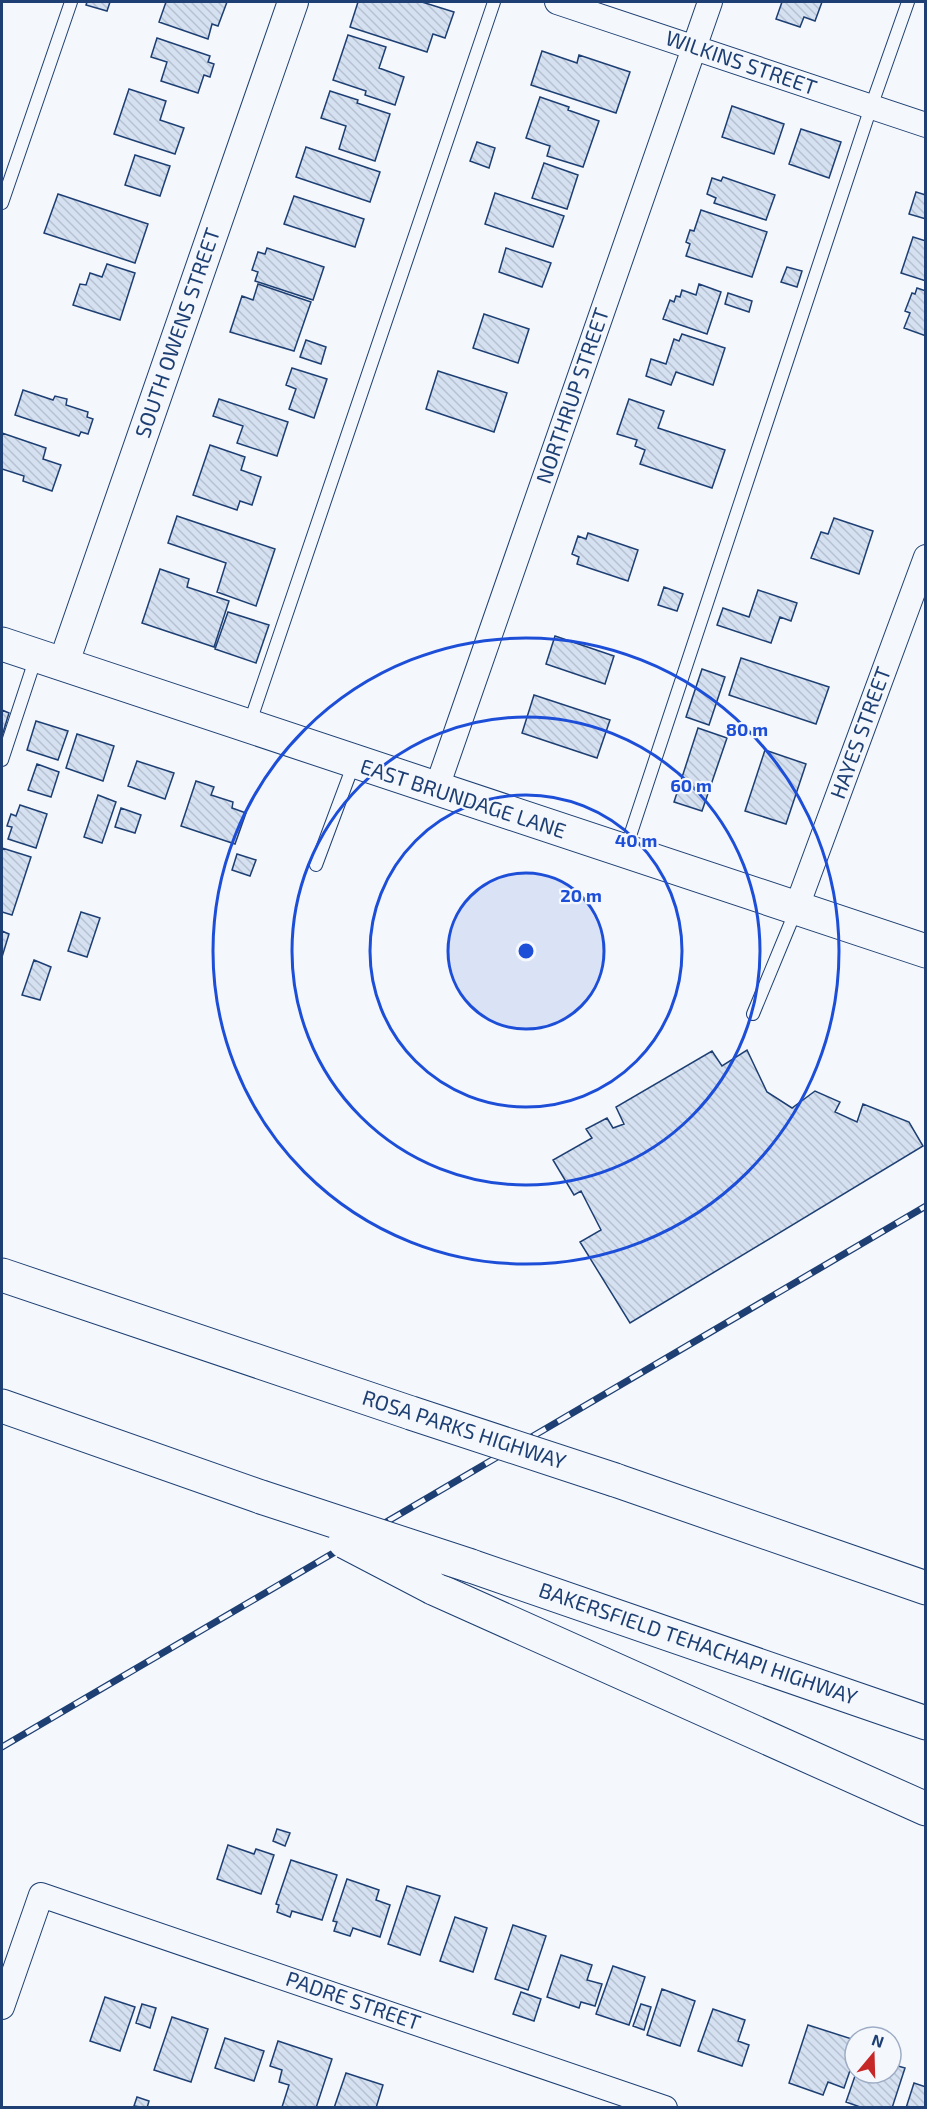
<svg xmlns="http://www.w3.org/2000/svg" width="927" height="2109" viewBox="0 0 927 2109" font-family="'Exo 2',sans-serif">
<style>
.building{fill:url(#building-back-hatch);stroke:#1d3f73;stroke-width:1.5}
.lines{fill:none;stroke-linecap:round;stroke-linejoin:round}
.service-casing{stroke:#1d3f73;stroke-width:14}
.minor-casing{stroke:#1d3f73;stroke-width:26}
.tertiary-casing{stroke:#1d3f73;stroke-width:32}
.secondary-casing{stroke:#1d3f73;stroke-width:35}
.motorway-casing{stroke:#1d3f73;stroke-width:35}
.service{stroke:#f4f7fb;stroke-width:12}
.minor{stroke:#f4f7fb;stroke-width:24}
.tertiary{stroke:#f4f7fb;stroke-width:30}
.secondary{stroke:#f4f7fb;stroke-width:33}
.motorway{stroke:#f4f7fb;stroke-width:33}
.rail-casing{stroke:#1d3f73;stroke-width:7}
.rail{stroke:#f4f7fb;stroke-width:4.5;stroke-dasharray:14;stroke-linecap:butt}
.motorway-bridge-casing{stroke:#1d3f73;stroke-width:35;stroke-linecap:butt}
.motorway-bridge{stroke:#f4f7fb;stroke-width:33}
.ring{fill:none;stroke:#1d4ed8;stroke-width:3}
.labels{text-anchor:middle;stroke-width:4.5;stroke-linejoin:round;paint-order:stroke}
.street-label{font-size:21px;fill:#1d3f73;stroke:#f4f7fb}
.centre{fill:#1d4ed8;stroke:#f4f7fb;stroke-width:3}
.ring-label{font-size:18px;text-anchor:middle;font-weight:bold;fill:#1d4ed8;stroke:#f4f7fb;stroke-width:4.5;stroke-linejoin:round;paint-order:stroke}
</style>
<defs>
<pattern id="building-back-hatch" width="6" height="6" patternUnits="userSpaceOnUse" patternTransform="scale(1.5)"><rect width="6" height="6" fill="#d5e0f0"/><path d="M-1 5l2 2M0 0l6 6M5-1l2 2" fill="none" stroke="#b6c1d1"/></pattern>
</defs>
<rect width="100%" height="100%" fill="#f4f7fb"/>
<path class="building" d="M87 2H110L107 11 86 5Z
M166 2H227L218 26 212 24 208 39 159 22Z
M358 2H422L454 12 445 38 433 34 427 52 350 27Z
M782 2H822L815 21 804 17 800 27 776 19Z
M348 35 386 47 379 68 404 77 395 105 365 95 366 91 333 80Z
M157 38 210 56 208 62 214 64 210 77 204 75 198 93 161 81 167 62 151 57Z
M542 51 577 63 579 55 630 72 616 113 531 85Z
M129 89 166 101 160 120 184 128 175 154 114 134Z
M330 91 358 100 357 103 390 114 375 161 339 149 346 126 321 118Z
M540 97 569 107 568 110 599 121 583 167 547 156 550 146 526 138Z
M732 106 784 124 774 154 722 137Z
M801 129 841 142 829 178 789 164Z
M477 142 495 148 489 168 470 161Z
M306 147 380 172 370 202 296 177Z
M135 155 170 166 160 196 125 185Z
M544 163 578 175 567 209 532 198Z
M723 177 775 195 766 220 714 203 716 198 707 194 712 178 721 181Z
M916 192 926 195V219L909 214Z
M495 193 564 216 553 247 485 224Z
M58 194 148 224 135 263 44 233Z
M294 196 364 219 355 247 284 224Z
M701 210 767 232 752 277 686 256 690 244 686 242 690 230 694 231Z
M913 237 926 241V281L901 273Z
M267 248 324 267 313 300 255 281 258 272 252 270 258 252 265 254Z
M506 248 551 263 542 287 499 272Z
M107 264 135 273 120 320 73 305 80 284 86 285 90 273 102 277Z
M787 267 802 271 797 287 781 282Z
M258 284 311 302 294 351 230 332 242 296 253 300Z
M699 284 721 292 707 334 663 319 670 300 674 302 676 296 680 297 682 290 696 295Z
M917 288 926 291V336L904 328 910 313 905 311 912 293 915 294Z
M728 293 752 301 749 312 725 304Z
M484 314 529 329 518 363 473 348Z
M682 334 725 348 713 385 676 372 671 385 646 376 651 359 666 364 674 339 679 341Z
M306 340 326 347 321 364 300 357Z
M292 368 327 379 314 418 289 409 296 389 286 385Z
M438 371 507 393 494 432 426 409Z
M23 390 53 400 55 396 67 399 66 405 88 412 87 417 93 419 88 434 81 432 79 436 15 415Z
M219 399 288 422 277 456 237 443 243 426 213 416Z
M629 399 664 411 658 428 725 450 712 488 640 464 645 450 635 446 637 440 617 434Z
M2 433 46 448 43 459 61 465 52 491 23 481 24 476 2 469Z
M210 445 245 457 241 470 261 477 252 505 240 501 237 510 193 495Z
M177 516 275 549 256 606 217 592 226 563 168 543Z
M834 518 873 531 859 574 811 558 821 532 828 534Z
M588 533 638 550 628 581 577 564 579 557 572 554 578 536 586 539Z
M160 569 189 579 187 587 229 601 214 647 142 623Z
M664 587 683 594 677 611 658 605Z
M758 590 797 603 791 621 780 617 771 643 717 625 723 608 749 617Z
M228 612 269 625 256 663 215 649Z
M555 636 614 656 605 684 546 664Z
M741 658 829 687 816 724 729 695Z
M702 669 725 677 709 725 686 717Z
M534 695 610 720 597 758 522 733Z
M2 710 9 713 2 736Z
M36 721 68 731 58 760 27 750Z
M698 728 727 738 702 811 674 802Z
M77 734 114 746 103 781 66 768Z
M765 750 806 764 786 824 745 811Z
M137 761 174 773 165 799 128 786Z
M37 764 59 772 51 797 28 790Z
M196 781 214 787 211 795 233 802 232 808 246 813 235 844 181 826Z
M98 795 116 802 102 843 84 837Z
M20 805 47 814 36 848 8 839 12 827 7 826 11 814 16 816Z
M121 808 141 815 135 833 115 827Z
M2 848 31 857 12 915 2 912Z
M237 854 256 860 250 876 232 870Z
M81 912 100 918 87 957 68 951Z
M2 931 9 934 2 957Z
M34 960 51 967 40 1000 22 995Z
M747 1050 767 1092 792 1108 815 1091 840 1102 835 1112 857 1122 863 1104 909 1122 923 1146 630 1323 580 1242 601 1230 581 1191 574 1195 553 1160 592 1138 586 1129 607 1118 613 1128 624 1124 616 1107 712 1051 722 1066Z
M277 1829 290 1833 285 1846 273 1841Z
M228 1845 254 1854 256 1849 274 1855 261 1894 217 1879Z
M291 1860 337 1875 322 1920 292 1911 290 1917 277 1912 279 1905 276 1904Z
M347 1879 379 1890 376 1900 390 1905 380 1937 353 1928 350 1936 334 1931 337 1922 333 1921Z
M407 1886 440 1896 420 1955 388 1944Z
M455 1917 487 1928 473 1972 440 1961Z
M513 1925 546 1936 528 1990 495 1979Z
M561 1955 592 1965 587 1980 602 1984 595 2006 581 2002 579 2008 547 1997Z
M613 1966 645 1977 629 2025 596 2014Z
M662 1989 695 2001 680 2046 647 2035Z
M521 1992 541 1999 534 2021 513 2014Z
M105 1997 135 2007 120 2051 90 2041Z
M142 2004 156 2008 150 2028 136 2023Z
M641 2004 651 2007 644 2030 633 2026Z
M713 2009 745 2020 738 2041 749 2045 742 2066 698 2051Z
M172 2017 208 2029 191 2082 154 2070Z
M808 2025 855 2040V2056L844 2088 828 2082 823 2095 789 2083Z
M225 2038 264 2051 254 2081 215 2068Z
M278 2041 332 2059 316 2108 282 2107 289 2085 279 2082 282 2070 270 2066Z
M891 2064 905 2068 892 2108H863L846 2102 856 2073H891Z
M346 2073 383 2085 376 2108H334Z
M914 2083 926 2087V2108H906Z
M137 2097 149 2101 147 2108 134 2106Z"/>
<g class="lines">
<g class="service-casing">
<path id="service" d="M2 203 71 2
M249 725 494 2
M2 760 36 657
M625 851 871 107 908 2
M316 865 354 763
M753 1014 796 910"/>
</g>
<g class="minor-casing">
<path id="minor" d="M557 2 926 125
M436 790 710 2
M796 909 926 557
M2 2007 41 1895 665 2108"/>
</g>
<g class="tertiary-casing">
<path id="tertiary" d="M63 665 293 2"/>
</g>
<g class="secondary-casing">
<path id="secondary" d="M2 644 926 951"/>
</g>
<g class="motorway-casing">
<path id="motorway" d="M2 1275 411 1413
M2 1406 261 1497
M615 1480 926 1588
M471 1566 926 1723
M433 1588 926 1809"/>
</g>
<use href="#service" class="service"/>
<use href="#minor" class="minor"/>
<use href="#tertiary" class="tertiary"/>
<use href="#secondary" class="secondary"/>
<use href="#motorway" class="motorway"/>
<g class="rail-casing">
<path id="rail" d="M2 1747 926 1206"/>
</g>
<use href="#rail" class="rail"/>
<g class="motorway-bridge-casing">
<path id="motorway-bridge" d="M411 1413 615 1480
M261 1497 471 1566
M345 1542 433 1588"/>
</g>
<use href="#motorway-bridge" class="motorway-bridge"/>
</g>
<circle cx="526" cy="951" r="78" fill="#1d4ed8" fill-opacity=".12"/>
<g class="ring">
<circle cx="526" cy="951" r="78"/>
<circle cx="526" cy="951" r="156"/>
<circle cx="526" cy="951" r="234"/>
<circle cx="526" cy="951" r="313"/>
</g>
<g class="labels">
<g class="street-label">
<text transform="translate(741 63) rotate(19)" y="7">WILKINS STREET</text>
<text transform="translate(178 333) rotate(-71)" y="7">SOUTH OWENS STREET</text>
<text transform="translate(573 396) rotate(-71)" y="7">NORTHRUP STREET</text>
<text transform="translate(861 733) rotate(-70)" y="7">HAYES STREET</text>
<text transform="translate(463 799) rotate(18)" y="7">EAST BRUNDAGE LANE</text>
<text transform="translate(464 1430) rotate(18)" y="7">ROSA PARKS HIGHWAY</text>
<text transform="translate(698 1644) rotate(19)" y="7">BAKERSFIELD TEHACHAPI HIGHWAY</text>
<text transform="translate(353 2001) rotate(19)" y="7">PADRE STREET</text>
</g>
</g>
<circle cx="526" cy="951" r="9" class="centre"/>
<g class="ring-label">
<text x="747" y="736">80 m</text>
<text x="691" y="792">60 m</text>
<text x="636" y="847">40 m</text>
<text x="581" y="902">20 m</text>
</g>
<rect width="927" height="2109" fill="none" stroke="#1d3f73" stroke-width="6"/>
<g transform="translate(873 2055) rotate(19)"><circle r="28" fill="#f4f7fb" stroke="#9eadc5" stroke-width="1.5"/>
<path d="M0-4.5L10 22L0 15L-10 22Z" fill="#c62828"/>
<text y="-9" font-size="16" font-weight="bold" text-anchor="middle" fill="#1d3f73">N</text>
</g>
</svg>
